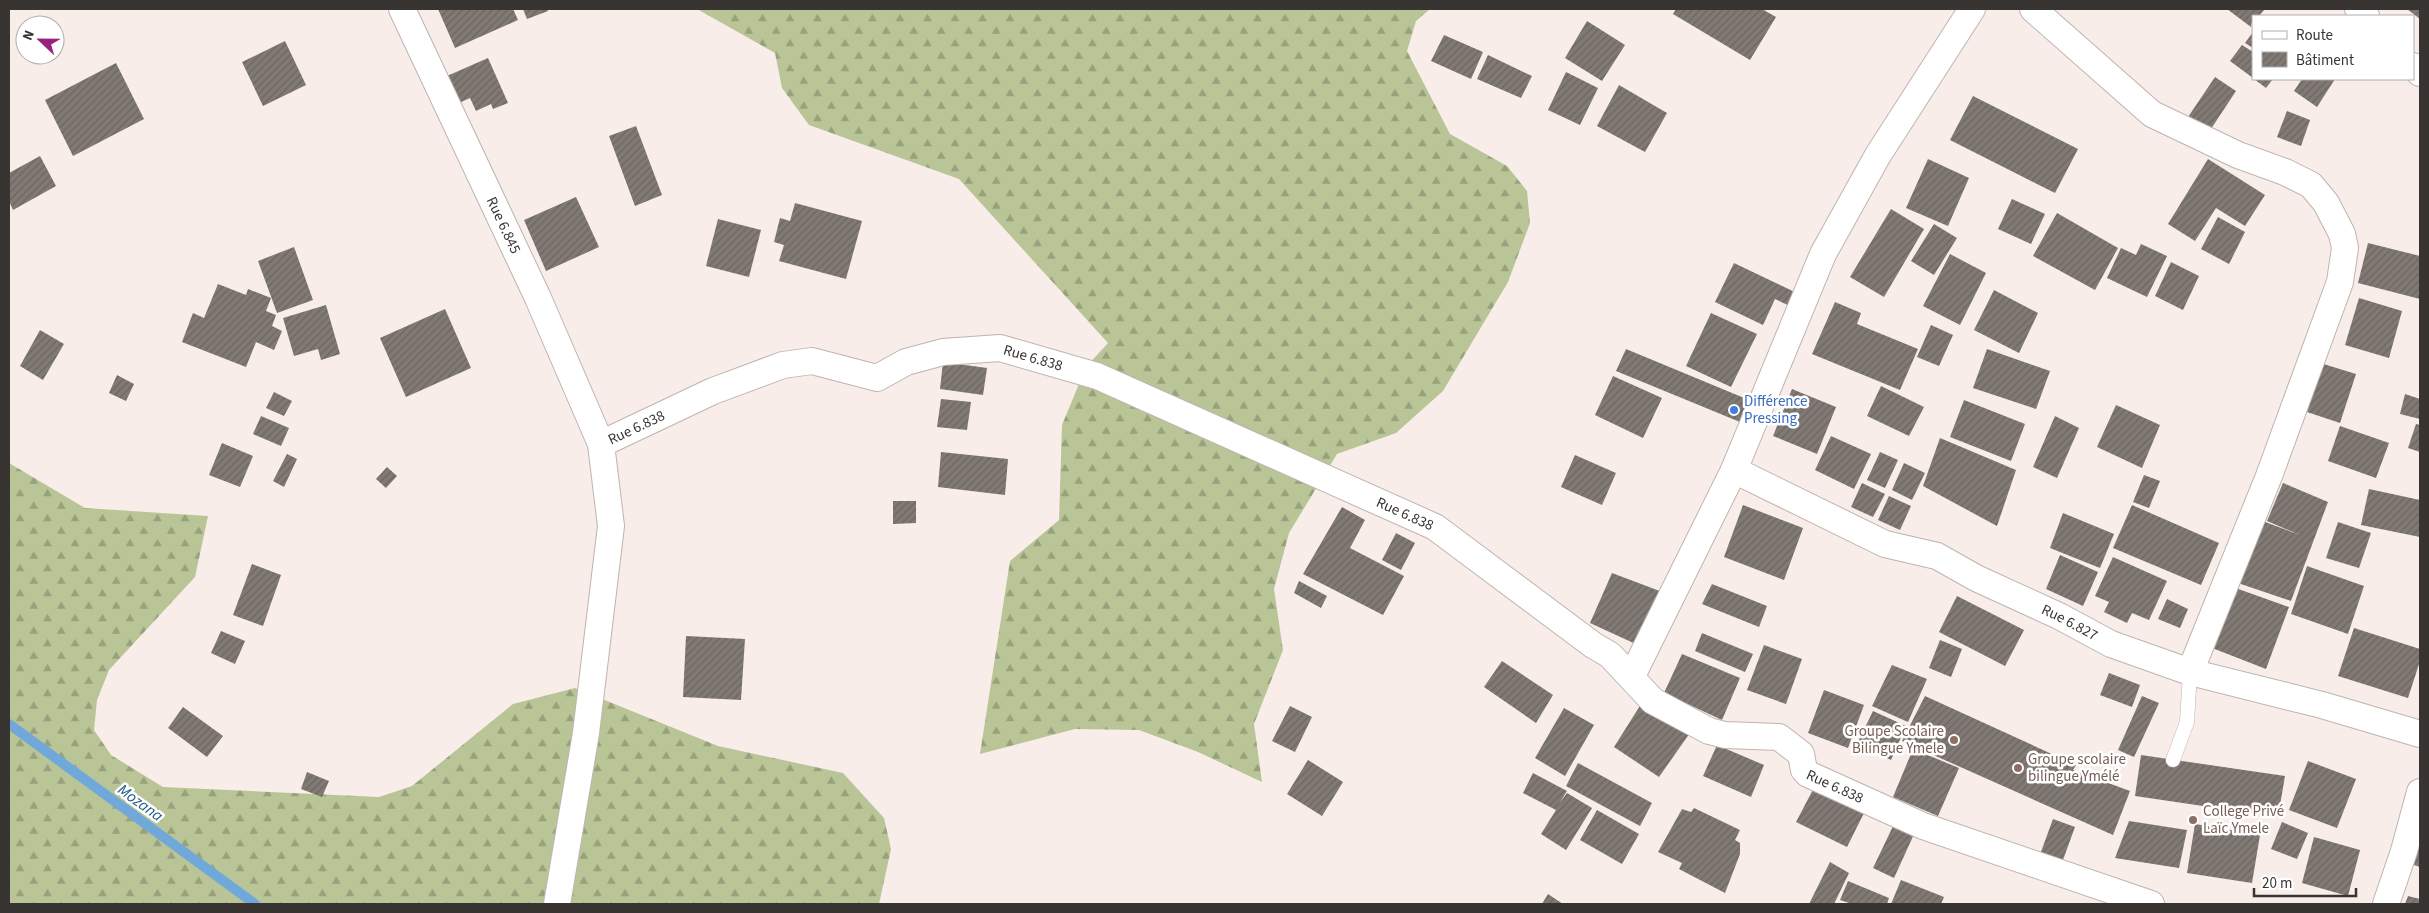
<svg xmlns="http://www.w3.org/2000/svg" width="2429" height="913" viewBox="0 0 2429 913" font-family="'Source Sans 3',sans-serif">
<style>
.forest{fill:url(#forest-firs)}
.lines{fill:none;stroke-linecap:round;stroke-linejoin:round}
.stream{stroke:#70a8da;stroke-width:10}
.building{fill:url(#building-hatch)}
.lane-casing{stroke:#beb4b0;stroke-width:15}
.street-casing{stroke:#beb4b0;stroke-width:28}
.lane{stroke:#fff;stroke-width:14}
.street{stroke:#fff;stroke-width:26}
.shop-dot{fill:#3f7fe0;stroke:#fff;stroke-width:2}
.education-dot{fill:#8d6e63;stroke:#fff;stroke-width:2}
.labels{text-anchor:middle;stroke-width:5;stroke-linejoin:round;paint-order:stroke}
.street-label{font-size:15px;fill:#383432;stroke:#fff}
.shop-label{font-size:15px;fill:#366cbe;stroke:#fff;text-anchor:start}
.education-label{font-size:15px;fill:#785e54;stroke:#fff;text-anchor:start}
.water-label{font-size:16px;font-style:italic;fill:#1b5888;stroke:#fff}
</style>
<defs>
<pattern id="forest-firs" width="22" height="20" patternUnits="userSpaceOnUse" patternTransform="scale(1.25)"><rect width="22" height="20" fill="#b9c597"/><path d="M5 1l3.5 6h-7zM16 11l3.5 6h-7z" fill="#97a17c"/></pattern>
<pattern id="building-hatch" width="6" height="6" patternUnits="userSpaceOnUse" patternTransform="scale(1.25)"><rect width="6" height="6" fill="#817974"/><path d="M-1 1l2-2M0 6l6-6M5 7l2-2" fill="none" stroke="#6b6460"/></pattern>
</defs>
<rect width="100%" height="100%" fill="#f8ede9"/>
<path class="forest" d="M697 9H1430L1416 21 1407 51 1450 134 1507 166 1527 191 1530 223 1508 282 1443 391 1396 433 1337 454 1289 533 1274 589 1283 650 1254 724 1262 782 1198 752 1139 730 1075 729 980 754 1010 561 1059 520 1062 425 1086 367 1108 343 959 179 809 125 782 88 775 53Z
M9 463 85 508 208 516 195 577 109 670 97 700 94 730 111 755 163 787 379 797 412 786 513 704 575 688 718 746 843 773 884 818 891 849 879 904H9Z"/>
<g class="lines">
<path class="stream" d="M9 724 255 904"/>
</g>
<path class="building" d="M438 9H513L518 20 455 48Z
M523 9H547L548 11 527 19Z
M1676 9H1762L1776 17 1750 60 1673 14Z
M2227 9H2265L2259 16H2253L2251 27Z
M2407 9H2420V19Z
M1587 21 1625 45 1602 81 1565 58Z
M2253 32V48L2245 43Z
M1444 35 1483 52 1471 79 1431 61Z
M285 41 306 85 263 106 242 62Z
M2242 45 2253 52V78L2230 61Z
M1488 55 1532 76 1521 98 1477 79Z
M488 58 508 103 493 109 491 104 476 111 470 98 459 103 447 76Z
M116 63 144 119 73 156 45 100Z
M1566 72 1598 88 1580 125 1548 110Z
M2215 77 2236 91 2205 138 2184 123Z
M2254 79H2273L2266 88Z
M2302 79H2335L2317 107 2294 91Z
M1619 85 1667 113 1645 152 1597 126Z
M1973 96 2078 149 2055 193 1950 140Z
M2287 111 2310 120 2301 146 2277 137Z
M636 126 662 195 635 206 609 136Z
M40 156 56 186 13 210 9 201V173Z
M1928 159 1969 178 1948 226 1906 208Z
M2208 159 2265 195 2245 226 2216 208 2195 241 2168 224Z
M576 197 599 247 546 271 524 220Z
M2012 199 2045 214 2031 244 1998 229Z
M795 203 862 221 846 279 779 261 784 245 774 242 780 218 790 221Z
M1891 209 1924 229 1884 297 1850 277Z
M2057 213 2118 248 2095 290 2033 256Z
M2218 217 2245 232 2229 264 2201 249Z
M718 219 761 230 749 277 706 266Z
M1934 224 1957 238 1934 275 1911 261Z
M2368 243 2420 256V299L2358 283Z
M2141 244 2167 256 2147 297 2107 278 2121 248 2136 255Z
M294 247 313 300 277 313 258 261Z
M1950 254 1986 273 1960 325 1923 306Z
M2171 262 2199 276 2183 310 2155 296Z
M1734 263 1801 295 1794 308 1775 299 1763 325 1715 302Z
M218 284 246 295 248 289 271 298 266 311 276 315 272 326 282 331 274 350 256 342 246 367 182 342 193 313 204 318Z
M1994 290 2038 313 2019 353 1974 330Z
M2359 298 2402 311 2389 358 2345 345Z
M1835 302 1861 313 1857 324 1918 349 1900 390 1812 354Z
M326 305 340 354 321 360 318 349 294 356 283 318Z
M445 309 471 368 406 397 380 338Z
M1711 313 1757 334 1731 387 1686 366Z
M1931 325 1953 335 1939 366 1917 357Z
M40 330 64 344 43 380 20 366Z
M1626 349 1749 400 1740 422 1616 371Z
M1987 349 2050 371 2036 409 1973 388Z
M943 362 987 368 983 395 940 389Z
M2317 362 2356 374 2340 423 2301 410Z
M117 375 134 384 126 401 109 393Z
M1613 376 1662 398 1643 438 1595 415Z
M1881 386 1924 407 1909 436 1867 416Z
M1792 389 1836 407 1817 454 1773 436Z
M274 392 292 401 284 416 266 408Z
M2405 394 2420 399V419L2400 414Z
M941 399 971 402 967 430 937 427Z
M1964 400 2025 424 2011 461 1950 437Z
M2116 405 2160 425 2142 468 2097 447Z
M261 416 289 428 281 446 253 434Z
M2055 416 2079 428 2057 478 2033 467Z
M2416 424 2420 425V452L2408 448Z
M2340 426 2389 443 2376 478 2328 461Z
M1831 436 1871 454 1854 489 1815 470Z
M1940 438 2016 470 1997 526 1923 486Z
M222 443 253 456 240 487 209 475Z
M941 452 1008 459 1005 495 938 487Z
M1880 452 1898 460 1885 488 1867 480Z
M287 454 297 459 284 487 273 481Z
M1575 455 1616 473 1602 505 1561 487Z
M1904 463 1925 473 1912 500 1892 490Z
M387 467 397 476 386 488 376 479Z
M2144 475 2160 481 2149 508 2133 502Z
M1862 483 1885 494 1873 517 1851 507Z
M2283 483 2328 502 2291 601 2235 582 2257 519 2300 535 2267 521Z
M2369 489 2420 500V537L2361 525Z
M1889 496 1911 506 1900 530 1878 520Z
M893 501H916V523L893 524Z
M1743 505 1803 528 1784 580 1724 557Z
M2132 505 2219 543 2201 585 2113 548Z
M1342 507 1365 520 1350 548 1404 576 1383 615 1303 574Z
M2063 513 2114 534 2100 568 2050 548Z
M2338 522 2371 533 2359 568 2326 558Z
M1396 533 1415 543 1401 570 1382 560Z
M2060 555 2098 572 2083 606 2046 589Z
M2113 557 2167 581 2149 620 2132 613 2127 623 2104 612 2109 602 2095 596Z
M252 564 281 575 263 626 233 615Z
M2307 566 2364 586 2348 634 2291 614Z
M1612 573 1665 593 1640 646 1590 623Z
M1299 581 1327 596 1321 608 1294 593Z
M1712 584 1767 606 1759 627 1702 604Z
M2230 586 2289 607 2266 669 2207 646Z
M1957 596 2024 630 2005 666 1939 632Z
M2167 599 2188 609 2180 628 2158 619Z
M2354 628 2420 649V661L2408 698 2338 676Z
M221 631 245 641 235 664 211 653Z
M1702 633 1753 654 1745 672 1695 651Z
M686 636 745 639 741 700 683 697Z
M1940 640 1962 649 1951 677 1929 668Z
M1764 645 1802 659 1786 704 1747 690Z
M1682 654 1740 678 1722 720 1664 693Z
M1502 661 1553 695 1536 723 1484 687Z
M1892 665 1927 679 1908 722 1872 706Z
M2109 673 2140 685 2132 707 2100 695Z
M1824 690 1864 705 1848 748 1808 733Z
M1925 696 2076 765 2073 770 2130 791 2113 835 1902 741Z
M2142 696 2159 703 2134 757 2118 750Z
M1643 701 1692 730 1659 777 1614 747Z
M1290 706 1312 717 1295 752 1272 741Z
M183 707 223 736 207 757 168 728Z
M1564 708 1594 725 1565 776 1535 758Z
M1873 711 1906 726 1891 760 1857 744Z
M1717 745 1764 765 1751 797 1703 776Z
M1913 749 1959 768 1938 816 1893 797Z
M2141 755 2285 776 2278 817 2135 796Z
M1308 760 1343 782 1322 816 1287 794Z
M2308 761 2356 779 2337 828 2289 810Z
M1578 763 1652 803 1640 826 1566 786Z
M307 772 329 781 322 797 301 789Z
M1533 773 1567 791 1559 804 1567 793 1592 808 1566 850 1541 834 1556 810 1523 793Z
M1817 782 1867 807 1847 847 1796 822Z
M1694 808 1740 830 1735 840 1740 843V854L1725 893 1679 869 1682 863 1658 852 1682 809 1691 812Z
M1597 810 1639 834 1622 864 1580 840Z
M2053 819 2075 827 2060 868 2038 860Z
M2129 821 2187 830 2179 868 2115 858Z
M1895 822 1915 832 1894 878 1873 868Z
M2282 822 2308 833 2297 859 2271 849Z
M2195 824 2260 835 2252 883 2187 873Z
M2420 836V867L2411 864Z
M2314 837 2360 850 2348 896 2302 883Z
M1830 862 1849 873 1834 904H1809Z
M1901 880 1944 897 1941 904H1891Z
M1848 881 1889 898 1887 904H1852L1840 900Z
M1548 894 1563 904H1542Z
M2408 896 2420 899V904H2405Z"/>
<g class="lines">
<g class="lane-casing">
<path id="lane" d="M2173 760 2187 722 2190 672"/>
</g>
<g class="street-casing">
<g id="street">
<path id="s1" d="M402 9 538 298 601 444 611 526 586 733 557 904"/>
<path d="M2033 9 2152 114 2238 155 2285 172 2311 185 2326 203 2342 234 2345 248 2340 282 2269 476 2190 672"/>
<path d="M2358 9 2366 16"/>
<path d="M2413 66 2420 73"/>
<path id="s2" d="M601 444 713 391 783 365 812 361 877 378 906 362 943 352 1000 348 1097 376 1435 527 1593 645 1610 655 1653 701 1709 731 1725 735 1779 737 1801 754 1804 770 1808 774 1923 826 2151 904"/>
<path id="s3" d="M1734 470 1885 544 1937 556 1976 578 2059 616 2111 644 2190 672 2322 705 2420 734"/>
<path d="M1632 676 1734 470 1823 254 1878 155 1972 9"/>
<path d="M2386 904 2404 851 2420 792"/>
</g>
</g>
<use href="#lane" class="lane"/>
<use href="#street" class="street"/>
</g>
<circle class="shop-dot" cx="1734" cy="410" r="5"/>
<g class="education-dot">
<circle cx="1954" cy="740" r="5"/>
<circle cx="2018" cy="768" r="5"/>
<circle cx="2193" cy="820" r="5"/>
</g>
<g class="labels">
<g class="street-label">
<text dy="5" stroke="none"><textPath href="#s1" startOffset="239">Rue 6.845</textPath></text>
<text dy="5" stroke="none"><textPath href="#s2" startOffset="458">Rue 6.838</textPath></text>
<text dy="5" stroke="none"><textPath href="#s2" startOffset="39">Rue 6.838</textPath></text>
<text dy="5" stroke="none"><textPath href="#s2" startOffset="862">Rue 6.838</textPath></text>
<text dy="5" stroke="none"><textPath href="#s3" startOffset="370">Rue 6.827</textPath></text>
<text dy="5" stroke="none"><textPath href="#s2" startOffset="1388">Rue 6.838</textPath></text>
</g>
<g class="shop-label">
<text x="1744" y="406">Différence<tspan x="1744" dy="17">Pressing</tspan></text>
</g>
<g class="education-label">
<text x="1944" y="736" text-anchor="end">Groupe Scolaire<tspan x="1944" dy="17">Bilingue Ymele</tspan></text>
<text x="2028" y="764">Groupe scolaire<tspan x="2028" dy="17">bilingue Ymélé</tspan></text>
<text x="2203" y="816">College Privé<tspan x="2203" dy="17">Laïc Ymele</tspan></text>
</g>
<g class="water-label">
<text transform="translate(141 802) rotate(36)" y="6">Mozana</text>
</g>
</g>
<rect width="2429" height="913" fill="none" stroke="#383432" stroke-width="20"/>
<rect x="2252" y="15" width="162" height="65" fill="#ffffff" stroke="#afaead"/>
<rect x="2262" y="31" width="25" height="8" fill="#ffffff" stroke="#afaead"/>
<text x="2296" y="40" font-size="15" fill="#383432">Route</text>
<rect x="2262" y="52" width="25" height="15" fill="url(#building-hatch)" stroke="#afaead"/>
<text x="2296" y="65" font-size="15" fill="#383432">Bâtiment</text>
<g transform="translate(40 40) rotate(292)"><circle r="24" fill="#ffffff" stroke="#afaead"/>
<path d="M0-4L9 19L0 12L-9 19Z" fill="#972381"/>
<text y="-8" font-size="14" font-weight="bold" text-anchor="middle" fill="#383432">N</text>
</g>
<path d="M2254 888v8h102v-8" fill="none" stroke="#383432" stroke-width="2.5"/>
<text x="2262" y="888" font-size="15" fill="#383432" stroke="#ffffff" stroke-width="4" paint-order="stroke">20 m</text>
</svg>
